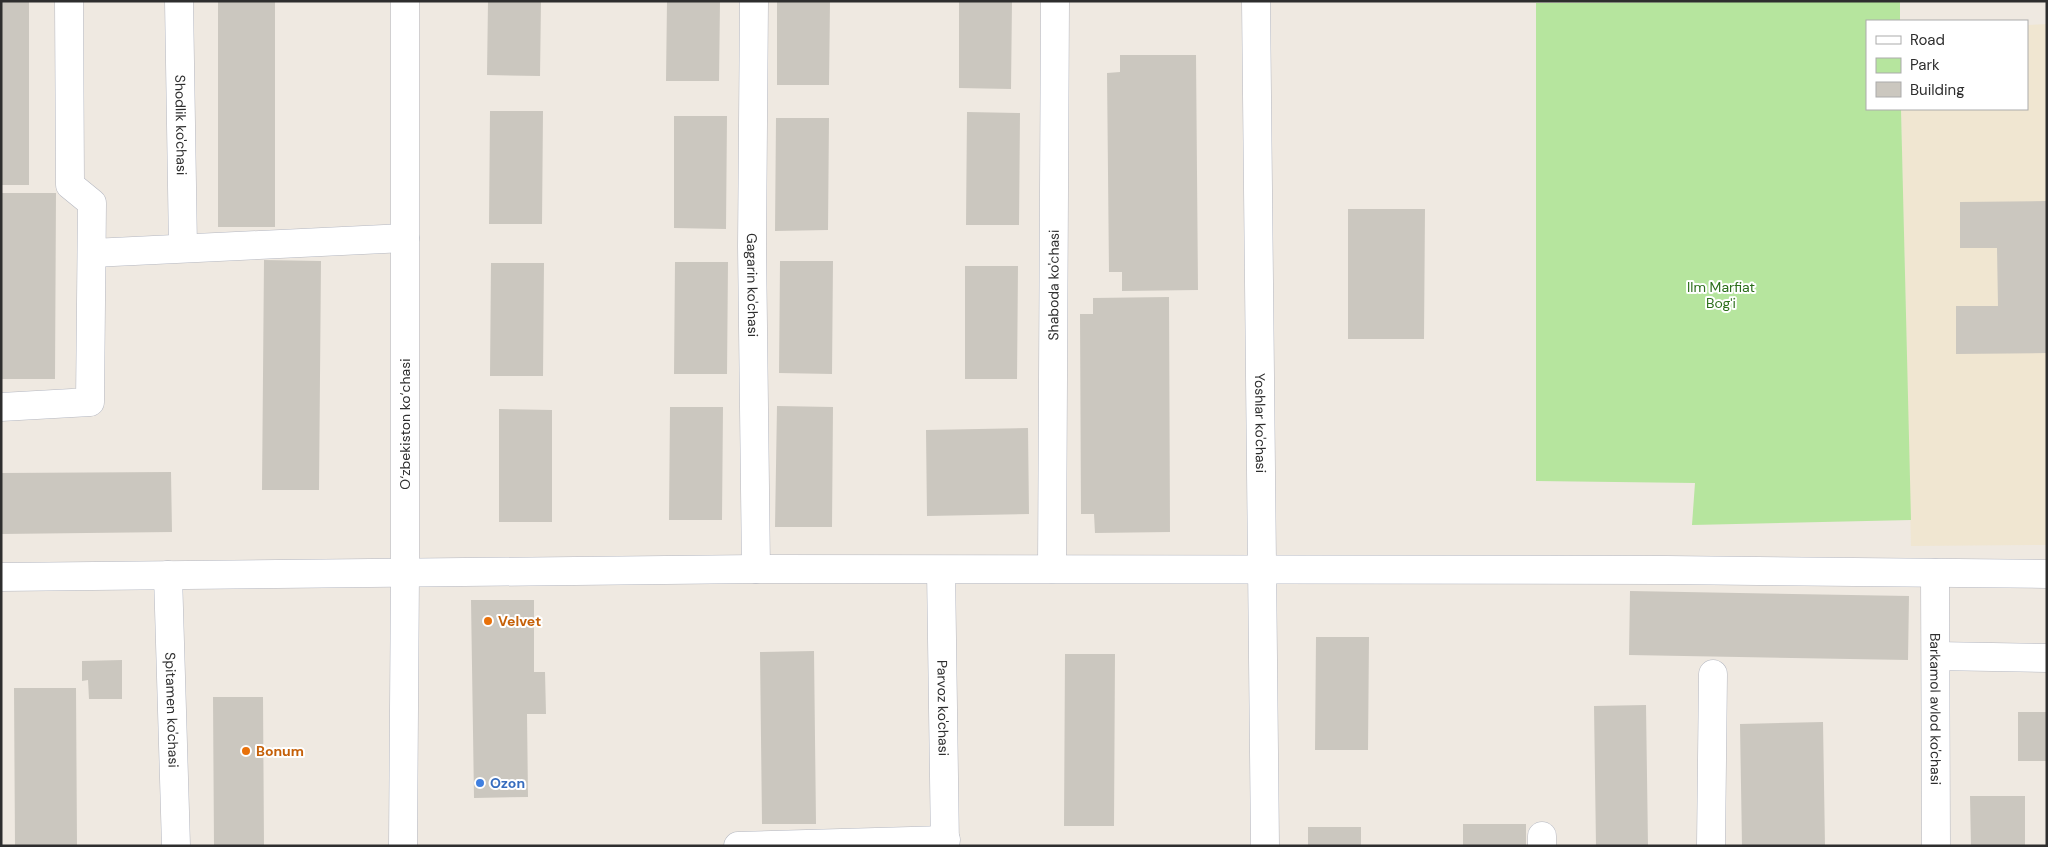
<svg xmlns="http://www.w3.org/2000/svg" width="2048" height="847" viewBox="0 0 2048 847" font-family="'DM Sans',sans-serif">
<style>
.education{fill:#f0e6d1}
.green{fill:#b6e59e}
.building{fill:#cbc7bf}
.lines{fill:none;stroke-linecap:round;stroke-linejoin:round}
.minor-casing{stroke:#b4b7c1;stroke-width:29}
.minor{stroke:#fff;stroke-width:28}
.food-dot{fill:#e8710a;stroke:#fff;stroke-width:2}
.shop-dot{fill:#3f7fe0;stroke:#fff;stroke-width:2}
.labels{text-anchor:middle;stroke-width:4;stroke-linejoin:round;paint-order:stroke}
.street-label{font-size:14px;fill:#2e2e2e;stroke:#fff}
.park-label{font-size:14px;fill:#2c6e1b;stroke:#fff}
.food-label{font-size:14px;font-weight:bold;fill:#c56008;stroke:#fff;text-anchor:start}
.shop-label{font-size:14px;font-weight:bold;fill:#366cbe;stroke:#fff;text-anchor:start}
</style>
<rect width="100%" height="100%" fill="#efe9e1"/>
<path class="education" d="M2047 24V545L1911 546 1901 109H2027V25Z"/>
<path class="green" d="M1900 1V21H1867V109H1901L1911 520 1692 525 1695 483 1536 481V3Z"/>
<path class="building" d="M1 1H29V185H1Z
M218 1H275V227H218Z
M488 1H541L540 76 487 75Z
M667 1H720L719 81H666Z
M777 1H830L829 85H777Z
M959 1H1012L1011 89 959 88Z
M1120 55H1196L1198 290 1122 291V272H1109L1107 73 1120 72Z
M490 111H543L542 224H489Z
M967 112 1020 113 1019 225H966Z
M674 116H727L726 229 674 228Z
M776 118H829L828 230 775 231Z
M1 193H56L55 379H1Z
M2047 201V353L1956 354V306H1998L1997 248H1960V202Z
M1348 209H1425L1424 339H1348Z
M264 260 321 261 319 490H262Z
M780 261H833L832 374 779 373Z
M675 262H728L727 374H674Z
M491 263H544L543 376H490Z
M965 266H1018L1017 379H965Z
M1169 297 1170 532 1095 533 1094 514H1081L1080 314H1093V298Z
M777 406 833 407 832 527H775Z
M670 407H723L722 520H669Z
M499 409 552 410V522H499Z
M1028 428 1029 514 927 516 926 430Z
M171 472 172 532 1 534V473Z
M1630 591 1909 596 1908 660 1629 655Z
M471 600H534V672H545L546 714H527L528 797 474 798Z
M1316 637H1369L1368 750H1315Z
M814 651 816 824H762L760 652Z
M1065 654H1115L1114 826H1064Z
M122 660V699H89L88 680 82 681V661Z
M14 688H76L77 846H15Z
M213 697H263L264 846H214Z
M1646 705 1648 846H1596L1594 706Z
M2018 712H2047V761H2018Z
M1823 722 1825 846H1742L1740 724Z
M1970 796H2025V846H1971Z
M1463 824H1526V846H1463Z
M1308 827H1361V846H1308Z"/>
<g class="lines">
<g class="minor-casing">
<g id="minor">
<path id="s1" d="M179 1 183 248"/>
<path id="s2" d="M754 1 752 246 756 569"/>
<path id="s3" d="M1256 1 1265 846"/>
<path d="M92 253 405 238"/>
<path d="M1 407 90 402 92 203 70 185 69 1"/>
<path id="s4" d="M1052 569 1055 1"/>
<path id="s5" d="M941 570 945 846"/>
<path id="s6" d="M1935 573 1936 846"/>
<path id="s7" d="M168 575 176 846"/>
<path d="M1 577 756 569 1667 570 2047 574"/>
<path d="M1936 656 2047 658"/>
<path d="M1542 836V846"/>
<path d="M403 846 405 572V1"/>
<path d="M738 846 946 840"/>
<path d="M1711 846 1713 674"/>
</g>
</g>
<use href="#minor" class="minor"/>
</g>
<g class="food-dot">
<circle cx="488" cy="621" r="5"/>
<circle cx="246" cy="751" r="5"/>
</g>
<circle class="shop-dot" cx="480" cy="783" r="5"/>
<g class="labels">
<g class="street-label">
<text dy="5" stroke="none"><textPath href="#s1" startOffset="124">Shodlik ko'chasi</textPath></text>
<text dy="5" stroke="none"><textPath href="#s2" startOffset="284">Gagarin ko'chasi</textPath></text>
<text dy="5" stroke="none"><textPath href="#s4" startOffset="284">Shaboda ko'chasi</textPath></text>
<text transform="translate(405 424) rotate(-90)" y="5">O‘zbekiston ko‘chasi</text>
<text dy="5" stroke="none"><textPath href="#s3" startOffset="422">Yoshlar ko'chasi</textPath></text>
<text dy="5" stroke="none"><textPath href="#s5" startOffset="138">Parvoz ko'chasi</textPath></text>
<text dy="5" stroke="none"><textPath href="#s6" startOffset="136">Barkamol avlod ko'chasi</textPath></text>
<text dy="5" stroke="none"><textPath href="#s7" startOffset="135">Spitamen ko'chasi</textPath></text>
</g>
<g class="park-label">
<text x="1721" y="292">Ilm Marfiat<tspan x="1721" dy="16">Bog'i</tspan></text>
</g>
<g class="food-label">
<text x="498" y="626">Velvet</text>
<text x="256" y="756">Bonum</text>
</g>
<g class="shop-label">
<text x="490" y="788">Ozon</text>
</g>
</g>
<rect width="2048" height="847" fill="none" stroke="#2e2e2e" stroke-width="5"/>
<rect x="1866" y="20" width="162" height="90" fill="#ffffff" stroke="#ababab"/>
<rect x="1876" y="36" width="25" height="8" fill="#ffffff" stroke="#ababab"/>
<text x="1910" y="45" font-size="15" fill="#2e2e2e">Road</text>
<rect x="1876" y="58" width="25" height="15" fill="#b6e59e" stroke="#ababab"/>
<text x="1910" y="70" font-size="15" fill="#2e2e2e">Park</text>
<rect x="1876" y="82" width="25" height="15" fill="#cbc7bf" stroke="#ababab"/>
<text x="1910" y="95" font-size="15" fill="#2e2e2e">Building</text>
</svg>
